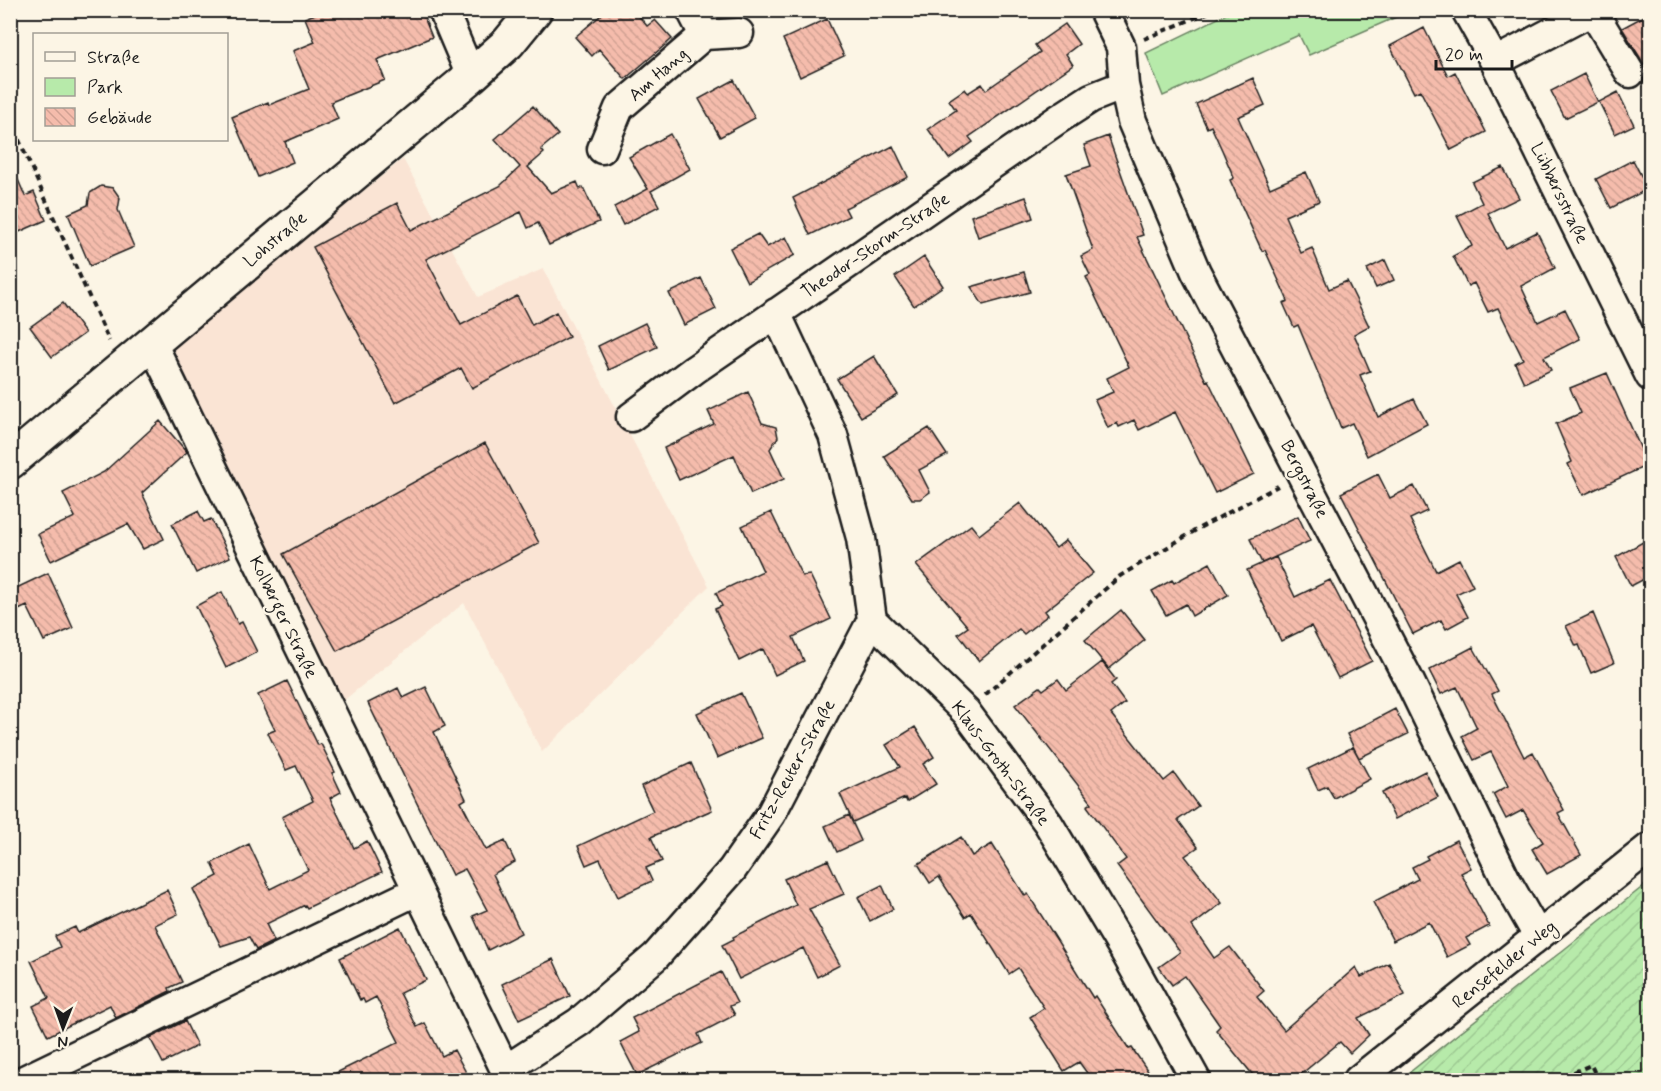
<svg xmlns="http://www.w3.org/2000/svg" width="1661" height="1091" viewBox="0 0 1661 1091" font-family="Mynerve,sans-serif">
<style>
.built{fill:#fae4d4}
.green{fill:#b7eaaa;stroke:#6a8363;stroke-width:1.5}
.garden{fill:url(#garden-furrows);stroke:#6a8363;stroke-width:1.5}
.building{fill:url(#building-back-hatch);stroke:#1c1c1c;stroke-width:1.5}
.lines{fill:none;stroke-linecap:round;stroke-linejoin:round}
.street-casing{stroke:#1c1c1c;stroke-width:33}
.secondary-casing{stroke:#1c1c1c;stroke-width:38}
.path{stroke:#1c1c1c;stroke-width:4;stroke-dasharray:6 4.5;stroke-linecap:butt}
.street{stroke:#fcf5e5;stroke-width:28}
.secondary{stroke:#fcf5e5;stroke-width:33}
.labels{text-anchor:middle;stroke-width:5;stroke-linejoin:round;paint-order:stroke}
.street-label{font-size:18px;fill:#1c1c1c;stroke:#fcf5e5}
</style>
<defs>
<pattern id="garden-furrows" width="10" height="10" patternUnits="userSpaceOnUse" patternTransform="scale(1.5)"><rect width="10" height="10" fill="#b7eaaa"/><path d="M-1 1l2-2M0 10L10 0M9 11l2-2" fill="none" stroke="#9dc892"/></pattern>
<pattern id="building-back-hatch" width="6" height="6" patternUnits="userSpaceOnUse" patternTransform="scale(1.5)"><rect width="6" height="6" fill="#f5bcac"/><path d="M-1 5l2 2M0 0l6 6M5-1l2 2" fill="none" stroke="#d1a193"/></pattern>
</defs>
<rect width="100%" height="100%" fill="#fcf5e5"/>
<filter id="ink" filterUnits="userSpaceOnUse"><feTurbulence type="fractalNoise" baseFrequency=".0167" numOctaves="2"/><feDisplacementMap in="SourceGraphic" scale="12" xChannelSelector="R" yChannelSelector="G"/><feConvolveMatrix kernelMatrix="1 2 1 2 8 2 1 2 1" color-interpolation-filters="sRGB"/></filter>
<g filter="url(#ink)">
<path class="built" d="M403 159 478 297 543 269 709 586 542 752 464 603 343 701 169 347Z"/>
<path class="green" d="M1233 11 1234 10 1410 11 1309 55 1299 35 1163 96 1146 53Z"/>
<path class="garden" d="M1650 881V1080H1400Z"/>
<path class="building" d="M325 10H399L402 17 421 10 432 37 377 60 385 80 331 102 338 119 285 142 293 162 258 177 232 117 268 102 269 105 309 89 293 51 315 42 305 18Z
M607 10H634L647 26 655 20 672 39 625 79 599 49 592 56 575 37Z
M1650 13V82L1644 64 1622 28Z
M827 19 844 56 800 77 783 39Z
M1065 24 1079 44 1066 54 1073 65 969 137 973 142 949 159 928 129 956 110 949 100 965 89 968 93 982 84 986 90 1040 52 1035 45Z
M1424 28 1448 76 1455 72 1486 132 1451 150 1420 90 1414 93 1390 46Z
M1584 74 1598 102 1565 118 1551 91Z
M1253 78 1265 105 1238 117 1270 188 1306 172 1319 201 1285 216 1301 253 1312 248 1329 289 1347 281 1369 326 1354 334 1370 371 1360 375 1378 417 1414 399 1427 424 1367 456 1352 423 1341 428 1298 325 1294 327 1283 303 1288 301 1265 250 1262 251 1230 180 1234 178 1222 150 1211 126 1207 128 1196 104Z
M734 80 755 118 720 137 699 99Z
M1618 92 1634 125 1615 134 1599 102Z
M533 106 558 135 541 149 544 153 528 167 551 193 577 182 580 189 583 187 599 222 549 245 538 223 528 228 521 212 426 259 461 325 517 296 532 325 556 312 569 337 472 388 461 368 395 403 313 247 397 203 411 230 500 186 520 167 495 139Z
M670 134 690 169 651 191 659 206 623 225 614 207 648 189 629 157Z
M1108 136 1143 235 1137 237 1206 381 1208 380 1254 474 1215 493 1175 412 1139 430 1134 420 1119 427 1117 423 1108 428 1095 400 1113 392 1107 378 1129 367 1086 277 1090 275 1081 256 1093 250 1066 174 1091 166 1084 145Z
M893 146 908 177 845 208 849 216 810 235 793 198Z
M1633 160 1648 189 1611 208 1596 179Z
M10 161 25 196 34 192 46 220 10 236Z
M1503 167 1519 198 1488 213 1505 248 1537 232 1555 268 1521 286 1538 322 1565 309 1580 339 1544 357 1551 370 1524 383 1515 363 1523 359 1498 308 1488 312 1474 283 1468 286 1453 256 1472 246 1457 216 1482 203 1472 182Z
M101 186 113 188 120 198 118 210 134 247 90 266 68 214 88 205 90 193Z
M1026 197 1033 218 978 237 971 216Z
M758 234 767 247 786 237 795 255 747 282 730 248Z
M924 257 943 286 914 306 895 277Z
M1385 260 1394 280 1376 288 1367 269Z
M1024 272 1030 292 983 305 971 287Z
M701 278 716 309 684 325 669 293Z
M63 303 85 333 52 357 30 327Z
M645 323 657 347 609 370 598 346Z
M874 356 898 395 861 417 837 379Z
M1607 373 1648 465 1583 495 1568 464 1572 462 1556 424 1581 413 1570 388Z
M748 392 762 423 776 427 778 437 770 449 784 479 751 494 734 455 679 480 664 448 714 424 708 411Z
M160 421 187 452 142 493 164 539 143 549 128 524 51 561 38 534 75 517 63 493 104 472Z
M929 428 947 455 919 470 930 492 920 499H912L884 456Z
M485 443 539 543 337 651 283 554Z
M1378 474 1390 498 1414 486 1427 511 1410 519 1436 571 1459 559 1473 586 1456 594 1468 617 1446 629 1441 620 1413 634 1341 493Z
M1020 503 1056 548 1066 540 1093 573 1045 611 1048 615 1024 634 1019 629 979 661 958 634 968 627 916 565 971 525 979 535Z
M198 511 204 522 211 519 230 557 196 573 172 524Z
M771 512 802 576 810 575 831 619 793 637 804 661 775 675 763 649 739 661 715 609 722 606 716 593 763 571 742 526Z
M1298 516 1310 541 1262 563 1250 539Z
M1650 538V576L1631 586 1616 557Z
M1276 557 1295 597 1330 580 1372 661 1338 678 1311 626 1281 641 1247 570Z
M1210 563 1228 595 1192 616 1186 604 1166 615 1152 591 1172 580 1174 583Z
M48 573 73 628 44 641 27 606 10 614V591Z
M222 592 238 624 242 622 257 652 226 668 196 606Z
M1121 610 1145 640 1109 669 1085 640Z
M1593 613 1614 663 1591 673 1579 645 1576 646 1566 626Z
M1473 647 1498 691 1492 694 1524 757 1533 752 1553 790 1564 810 1558 813 1581 855 1547 874 1532 849 1543 842 1523 810 1506 819 1493 794 1508 786 1491 752 1474 760 1462 736 1477 728 1457 687 1441 694 1429 670Z
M1102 662 1116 680 1111 684 1125 703 1111 714 1164 781 1174 773 1198 806 1178 820 1198 847 1185 856 1222 903 1192 926 1214 958 1230 947 1264 991 1257 997 1284 1030 1356 967 1361 977 1389 963 1405 995 1358 1018 1369 1035 1350 1053 1340 1042 1294 1080H1257L1216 1030 1220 1026 1185 976 1172 985 1159 967 1180 952 1117 866 1126 859 1087 806 1092 803 1015 705 1040 687 1043 690 1058 679 1066 690Z
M287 681 318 745 321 744 335 772 332 773 341 792 330 798 354 848 367 841 382 872 307 908 305 905 266 924 274 941 256 950 249 937 221 946 193 889 218 876 212 863 249 844 270 889 308 870 282 817 313 801 296 766 286 770 268 733 275 730 258 695Z
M426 687 445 726 434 732 466 799 461 802 486 850 505 841 515 862 493 874 521 933 488 950 473 916 487 910 465 869 452 875 368 703 398 688 403 698Z
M741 693 762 738 717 758 697 713Z
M1395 709 1408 734 1359 758 1347 734Z
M915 727 934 757 923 764 936 784 907 802 905 798 853 822 840 794 900 767 886 745Z
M1353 747 1370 779 1334 798 1327 786 1318 790 1308 769Z
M691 763 712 810 651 837 662 861 646 868 652 881 618 897 600 859 586 865 578 846 653 811 641 786Z
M1425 771 1438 797 1395 819 1382 793Z
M849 815 861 841 837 852 825 826Z
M961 837 972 856 992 844 1025 896 1028 894 1093 998 1095 996 1129 1049 1132 1048 1154 1080H1092L1079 1062 1064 1071 1030 1017 1044 1008 1018 968 1009 974 971 913 965 917 939 877 930 883 918 864Z
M1456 840 1471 868 1461 873 1489 926 1466 938 1470 945 1447 957 1429 922 1393 941 1373 902 1418 879 1412 867 1428 859 1426 856Z
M828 860 844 894 809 909 840 965 817 977 803 948 739 979 722 945 734 939 733 937 796 905 784 879Z
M882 885 893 909 870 921 858 897Z
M167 890 178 914 155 925 182 982 169 988 170 991 116 1018 110 1005 48 1036 33 1006 49 998 31 961 60 947 55 936 75 927 78 933Z
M400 927 426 980 400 993 417 1027 425 1023 442 1056 454 1050 470 1080H322L399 1042 376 997 365 1003 363 999 360 1000 340 958Z
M553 959 570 996 519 1020 502 984Z
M721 972 737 1003 730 1006 735 1015 698 1034 702 1043 637 1075 620 1042 639 1032 632 1018Z
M185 1021 197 1046 163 1063 150 1038Z"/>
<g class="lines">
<g class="street-casing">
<path id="street" d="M443 10 471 76
M1103 10 1121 47 1124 85 1132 121 1196 272 1408 678 1506 880 1538 936
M1466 10 1495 62 1650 376
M1592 10 1630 73
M704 35 739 33
M1495 62 1592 11
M602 149 619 108 704 35 691 10
M776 313 833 435 861 538 872 620 966 712 1048 823 1124 950 1196 1080
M152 343 510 1080
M631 417 694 370 1057 120 1091 98 1124 85
M505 1070 579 1022 656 956 732 870 771 814 872 620
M24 1080 417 891
M1358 1080 1650 847"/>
</g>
<g class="secondary-casing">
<path id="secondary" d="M10 462 471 76 508 43 535 10"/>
</g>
<path class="path" d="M1144 39 1214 10
M10 120 109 341
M985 695 1120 576 1201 527 1278 486
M1554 1080 1591 1065 1598 1080"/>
<use href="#street" class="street"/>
<use href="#secondary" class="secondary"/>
</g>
</g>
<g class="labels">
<g class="street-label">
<text transform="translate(658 74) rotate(-41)" y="6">Am Hang</text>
<text transform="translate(1560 193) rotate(64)" y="6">Lübbersstraße</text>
<text transform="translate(275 239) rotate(-40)" y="6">Lohstraße</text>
<text transform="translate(875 245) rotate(-34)" y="6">Theodor-Storm-Straße</text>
<text transform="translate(1305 479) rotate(63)" y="6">Bergstraße</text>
<text transform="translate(284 617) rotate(64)" y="6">Kolberger Straße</text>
<text transform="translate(1001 763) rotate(53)" y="6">Klaus-Groth-Straße</text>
<text transform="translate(792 769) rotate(-61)" y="6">Fritz-Reuter-Straße</text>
<text transform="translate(1504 964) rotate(-39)" y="6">Rensefelder Weg</text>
</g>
</g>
<rect width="1661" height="1091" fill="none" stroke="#fcf5e5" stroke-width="36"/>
<rect x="18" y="18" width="1625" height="1055" fill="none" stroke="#1c1c1c" stroke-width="2" filter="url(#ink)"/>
<rect x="33" y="33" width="195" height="108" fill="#fcf5e5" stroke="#a29e95" stroke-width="1.5"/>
<rect x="45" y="52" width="30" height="9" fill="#fcf5e5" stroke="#a29e95" stroke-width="1.5"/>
<text x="87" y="63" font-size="18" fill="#1c1c1c">Straße</text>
<rect x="45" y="78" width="30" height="18" fill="#b7eaaa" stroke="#a29e95" stroke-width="1.5"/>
<text x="87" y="93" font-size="18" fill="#1c1c1c">Park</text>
<rect x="45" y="108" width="30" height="18" fill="url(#building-back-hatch)" stroke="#a29e95" stroke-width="1.5"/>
<text x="87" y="123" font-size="18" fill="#1c1c1c">Gebäude</text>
<g transform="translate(63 1028) rotate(181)" stroke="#fcf5e5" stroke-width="4.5" paint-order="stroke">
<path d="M0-4.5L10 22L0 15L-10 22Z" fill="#1c1c1c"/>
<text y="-9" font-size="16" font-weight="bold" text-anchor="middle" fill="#1c1c1c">N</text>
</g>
<path d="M1436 60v9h76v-9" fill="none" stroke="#1c1c1c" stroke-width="3"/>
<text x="1445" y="60" font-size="18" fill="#1c1c1c" stroke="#fcf5e5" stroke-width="4.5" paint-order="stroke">20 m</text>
</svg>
